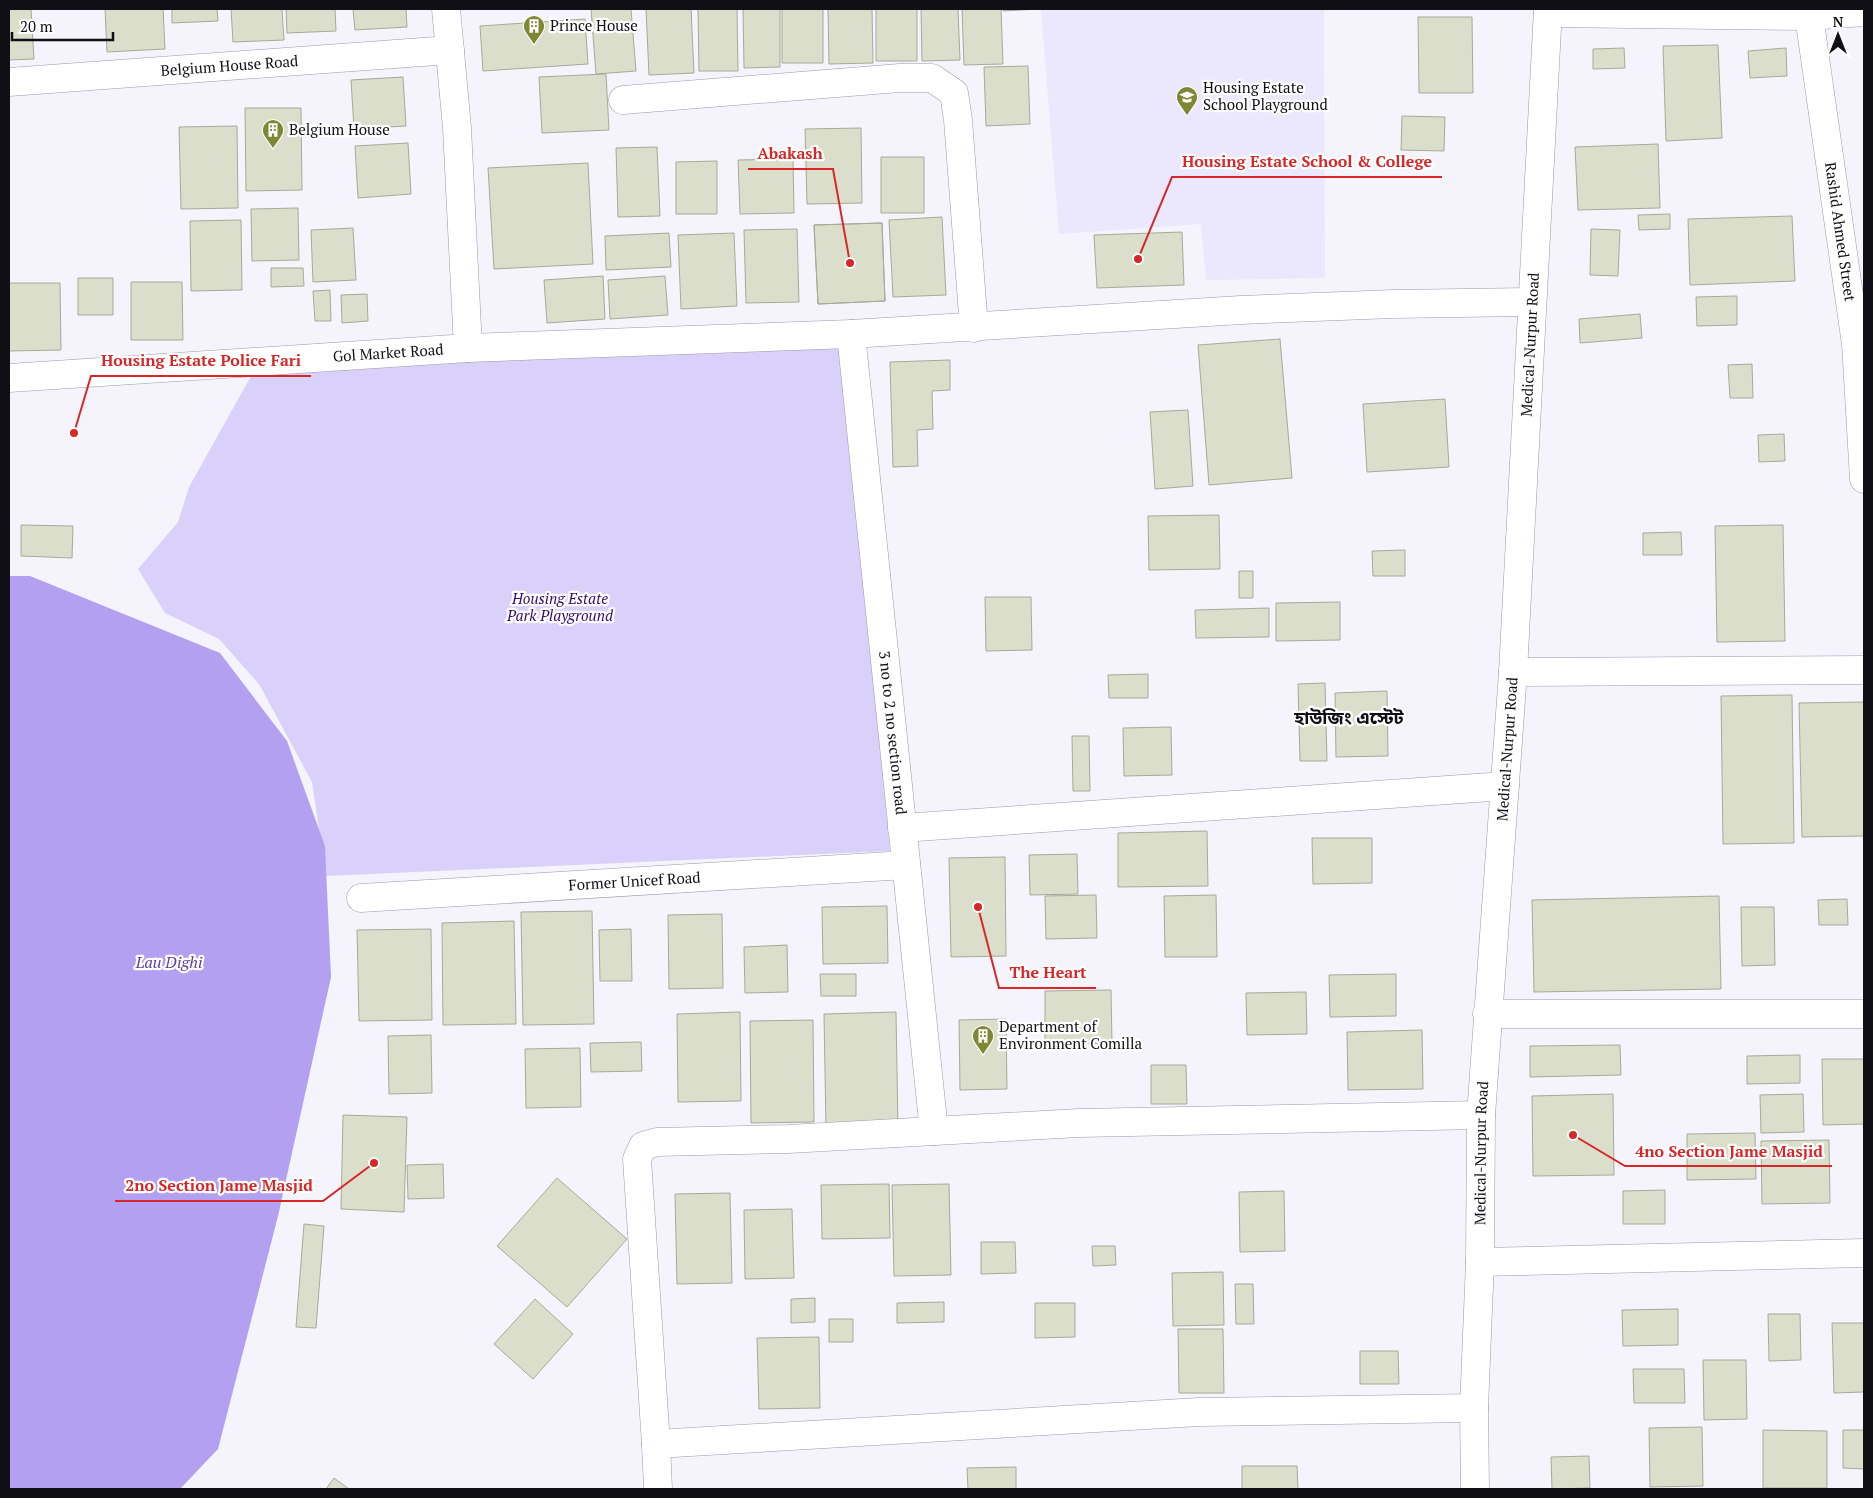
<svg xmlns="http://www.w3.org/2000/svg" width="1873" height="1498" viewBox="0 0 1873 1498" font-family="'PT Serif','Noto Sans Bengali',serif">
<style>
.built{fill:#ebe7fd}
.green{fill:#dad1fa}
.water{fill:#b4a0f0}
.building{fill:#dbdeca;stroke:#a7aa97}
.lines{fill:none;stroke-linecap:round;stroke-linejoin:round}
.minor-casing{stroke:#9c98ab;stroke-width:29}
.tertiary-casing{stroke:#9c98ab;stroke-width:29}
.minor{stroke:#fff;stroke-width:28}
.tertiary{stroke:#fff;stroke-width:28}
.labels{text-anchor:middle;stroke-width:4.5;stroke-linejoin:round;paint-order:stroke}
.poi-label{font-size:15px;fill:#100f16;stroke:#fff;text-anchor:start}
.street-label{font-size:15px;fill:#100f16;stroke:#fff}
.park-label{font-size:15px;font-style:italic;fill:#350c6a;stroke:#fff}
.water-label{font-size:16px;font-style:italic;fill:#5e3f9c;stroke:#fff}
.quarter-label{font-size:18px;font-weight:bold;fill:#100f16;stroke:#fff}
.leader{fill:none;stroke:#d62828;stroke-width:2}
.callout-dot{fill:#d62828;stroke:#fff;stroke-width:2}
.callout-label{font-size:16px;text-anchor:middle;font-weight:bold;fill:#d62828;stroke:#fff;stroke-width:4.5;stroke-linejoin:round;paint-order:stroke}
</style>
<rect width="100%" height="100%" fill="#f5f4fc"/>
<path class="built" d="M1041 9H1324L1325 278 1206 280 1201 224 1059 234Z"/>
<path class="green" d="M843 344 890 851 326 876 312 782 259 684 219 639 165 613 138 569 178 522 189 487 251 376 538 350Z"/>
<path class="water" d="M9 576H30L220 653 287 741 325 846 331 977 278 1216 218 1449 180 1489H9Z"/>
<path class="building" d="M9 9H31L34 59 9 60Z
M105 9H163L165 49 107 52Z
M172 9H217L218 21 172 23Z
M231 9H282L284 40 233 42Z
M286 9H335L336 31 287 33Z
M353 9H406L407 27 355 30Z
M591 9H631L636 71 596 74Z
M646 9H691L694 73 649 75Z
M698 9H737L738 71H699Z
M743 9H780V67L744 68Z
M782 9H823V63H782Z
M828 9H872L873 63 829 64Z
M876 9H917V61H876Z
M921 9H958L960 60 922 61Z
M962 9H1001L1003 64 964 65Z
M1003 9H1038L1003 11Z
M1418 17H1472L1473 93H1419Z
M585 19 588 64 483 71 480 26Z
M1718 45 1722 138 1666 141 1663 46Z
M1624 48 1625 68 1593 69V49Z
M1786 48 1787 76 1750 78 1748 51Z
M1028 66 1030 124 986 126 984 67Z
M606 74 609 130 542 133 539 77Z
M403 77 406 126 354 129 351 80Z
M245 108H301L302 190 246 191Z
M1402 116 1445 117 1444 151 1401 150Z
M237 126 238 208 181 209 179 127Z
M861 128 862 203 807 204 805 129Z
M408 143 411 194 358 198 355 146Z
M1658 144 1660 208 1578 210 1575 147Z
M657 147 660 216 618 217 616 148Z
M881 157H924V213H881Z
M793 159 794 213 740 214 738 160Z
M717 161V214H676V162Z
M588 163 593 264 494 269 488 168Z
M298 208 299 260 252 261 251 209Z
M1670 214V229L1639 230 1638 215Z
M1792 216 1795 281 1690 285 1688 219Z
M942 217 946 295 893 297 889 220Z
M241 220 242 290 191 291 190 221Z
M882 223 885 301 818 304 814 225Z
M882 223 885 301 818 304 814 225Z
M353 228 356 280 313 282 311 230Z
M797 229 799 302 746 303 744 230Z
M1591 229 1620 230 1618 276 1590 275Z
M1182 232 1184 285 1097 288 1094 235Z
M669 233 671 267 606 270 605 236Z
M734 233 737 306 681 309 678 235Z
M271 268H303L304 286 271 287Z
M603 276 605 319 547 323 544 280Z
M665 276 668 315 610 319 608 280Z
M78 278H113V315H78Z
M131 282H182L183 340H131Z
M9 283H60L61 350 9 351Z
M330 290 331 321H315L313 291Z
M367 294 368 321 342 323 341 295Z
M1737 296V325L1697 326 1696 297Z
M1640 314 1642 338 1580 343 1579 319Z
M1280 339 1292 478 1209 485 1198 345Z
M950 360V390L932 391 933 429 917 430 918 466 893 467 890 362Z
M1752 364 1753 398H1730L1728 365Z
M1445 399 1449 467 1367 472 1363 404Z
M1188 410 1193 486 1155 489 1150 412Z
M1784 434 1785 461 1759 462 1758 435Z
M1219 515 1220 569 1149 570 1148 516Z
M21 525 73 526 72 558 21 556Z
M1783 525 1785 641 1717 642 1715 526Z
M1681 532 1682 555H1643V533Z
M1405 550V576H1373L1372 551Z
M1239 571H1253V598H1239Z
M985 597H1031L1032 650 986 651Z
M1340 602V640L1276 641V603Z
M1269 608V637L1196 638 1195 610Z
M1148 674V698H1109L1108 675Z
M1325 683 1327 761H1300L1298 684Z
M1387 691 1388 756 1336 757 1335 693Z
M1792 695 1794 843 1723 844 1721 696Z
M1864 702V836L1802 837 1799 703Z
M1171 727 1172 775 1124 776 1123 728Z
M1072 736H1089L1090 791H1073Z
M1207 831 1208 886 1118 887V833Z
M1312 838H1372V883L1313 884Z
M1077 854 1078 894 1030 895 1029 855Z
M1005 857 1006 956 951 957 949 858Z
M1096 895 1097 938 1046 939 1045 896Z
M1216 895 1217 957H1165L1164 896Z
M1719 896 1721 989 1534 992 1532 900Z
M1847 899 1848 925H1819L1818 900Z
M887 906 888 963 823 964 822 907Z
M1741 907H1774L1775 965 1742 966Z
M592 911 594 1024 523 1025 521 912Z
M722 914 723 988 669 989 668 915Z
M514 921 516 1024 443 1025 442 923Z
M431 929 432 1020 359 1021 357 930Z
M631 929 632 981H600L599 930Z
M787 945 788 992 745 993 744 947Z
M820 974H856V996H821Z
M1396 974V1016L1330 1017 1329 975Z
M1111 990 1112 1043 1045 1044V991Z
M1306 992 1307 1034 1247 1035 1246 993Z
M740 1012 741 1101 678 1102 677 1014Z
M896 1012 898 1128 826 1129 824 1014Z
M1006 1019 1007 1089 960 1090 959 1020Z
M813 1020 814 1122 751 1123 750 1021Z
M1422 1030 1423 1089 1348 1090 1347 1032Z
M431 1035 432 1093 389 1094 388 1036Z
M641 1042 642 1071 591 1072 590 1043Z
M1620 1045 1621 1075 1530 1077V1046Z
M580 1048 581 1107 526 1108 525 1049Z
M1800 1055V1083L1747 1084V1056Z
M1822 1059H1864V1124L1823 1125Z
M1151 1065H1186L1187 1104H1151Z
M1613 1094 1614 1175 1533 1176 1532 1096Z
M1803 1094 1804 1132 1761 1133 1760 1095Z
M343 1115 407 1117 404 1212 341 1209Z
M1755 1133 1756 1179 1687 1180V1134Z
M1829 1140 1830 1203 1762 1204 1761 1141Z
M443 1164 444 1198 408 1199 407 1165Z
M557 1178 627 1239 567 1307 497 1246Z
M889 1184 890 1238 822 1239 821 1185Z
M949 1184 951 1275 894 1276 892 1185Z
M1665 1190V1224H1623V1191Z
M1284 1191 1285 1251 1240 1252 1239 1192Z
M730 1193 732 1283 677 1284 675 1194Z
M792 1209 794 1278 745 1279 744 1210Z
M304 1224 324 1226 316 1328 296 1327Z
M981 1242H1015L1016 1273 981 1274Z
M1092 1246H1115L1116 1265 1093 1266Z
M1223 1272 1224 1325 1173 1326 1172 1273Z
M1235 1284H1253L1254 1324H1236Z
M815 1298V1322L791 1323V1299Z
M535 1299 573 1334 533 1379 494 1344Z
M944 1302V1322L897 1323V1303Z
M1035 1303H1075V1337L1035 1338Z
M1678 1309V1345L1623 1346 1622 1310Z
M1768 1314H1800L1801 1360 1769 1361Z
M829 1319H853V1342H829Z
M1832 1323H1864V1392L1834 1393Z
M1178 1329H1223L1224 1393H1179Z
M819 1337 820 1408 759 1409 757 1338Z
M1360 1351H1398L1399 1384H1360Z
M1703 1360H1746L1747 1419 1704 1420Z
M1633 1369H1684L1685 1403H1634Z
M1702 1427 1703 1486 1650 1487 1649 1428Z
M1763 1430 1827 1431V1488H1763Z
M1843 1430H1864V1469L1843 1468Z
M1589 1456 1590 1488 1552 1489 1551 1457Z
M1242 1466H1297L1298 1489H1242Z
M1016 1467V1489H968L967 1468Z
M334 1478 349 1489H326Z"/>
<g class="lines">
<g class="minor-casing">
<g id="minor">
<path d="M446 9 457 128 468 348"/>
<path d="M1548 13 1809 16 1864 12"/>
<path id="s1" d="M1809 16 1856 344 1864 479"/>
<path id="s2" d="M9 82 450 50"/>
<path d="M623 100 900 78H932L954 93 958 120 974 328"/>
<path id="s3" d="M851 334 934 1131"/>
<path id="s4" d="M9 378 468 348 851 334 1241 310 1393 304 1532 302"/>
<path d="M1513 672 1864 670"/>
<path d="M902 828 1505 786"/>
<path id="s5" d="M361 898 906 865"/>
<path d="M1487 1014H1864"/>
<path d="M1480 1262 1864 1253"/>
<path d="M656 1444 637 1159 643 1146 657 1142 788 1139 1079 1123 1481 1115"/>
<path d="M658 1489 656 1444 1199 1412 1474 1408"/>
</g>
</g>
<g class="tertiary-casing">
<g id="tertiary">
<path id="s6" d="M1475 1489 1474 1408 1480 1262 1481 1115 1513 672 1548 9"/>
</g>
</g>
<use href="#minor" class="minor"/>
<use href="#tertiary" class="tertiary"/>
</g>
<defs>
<g id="building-pin" transform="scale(1.125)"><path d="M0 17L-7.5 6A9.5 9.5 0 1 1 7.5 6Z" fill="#7e8733" stroke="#fff"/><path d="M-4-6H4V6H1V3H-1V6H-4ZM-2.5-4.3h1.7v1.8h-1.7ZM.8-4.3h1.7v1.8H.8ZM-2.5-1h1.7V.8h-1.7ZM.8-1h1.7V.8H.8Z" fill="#fff"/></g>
<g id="school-pin" transform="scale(1.125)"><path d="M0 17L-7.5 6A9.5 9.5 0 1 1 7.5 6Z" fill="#7e8733" stroke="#fff"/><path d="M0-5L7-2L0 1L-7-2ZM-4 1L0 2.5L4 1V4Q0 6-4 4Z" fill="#fff"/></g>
</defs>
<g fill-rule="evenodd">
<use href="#building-pin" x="534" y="26"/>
<use href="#school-pin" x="1187" y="97"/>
<use href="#building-pin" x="273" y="130"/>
<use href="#building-pin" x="983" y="1036"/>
</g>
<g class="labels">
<g class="poi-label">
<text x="550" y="31">Prince House</text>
<text x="1203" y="93">Housing Estate<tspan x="1203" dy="17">School Playground</tspan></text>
<text x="289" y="135">Belgium House</text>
<text x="999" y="1032">Department of<tspan x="999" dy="17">Environment Comilla</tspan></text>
</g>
<g class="street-label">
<text dy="5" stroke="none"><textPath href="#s2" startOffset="221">Belgium House Road</textPath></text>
<text dy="5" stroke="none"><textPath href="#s1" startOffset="218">Rashid Ahmed Street</textPath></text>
<text dy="5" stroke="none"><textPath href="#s6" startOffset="1146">Medical-Nurpur Road</textPath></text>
<text dy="5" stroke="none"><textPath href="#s4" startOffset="380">Gol Market Road</textPath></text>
<text dy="5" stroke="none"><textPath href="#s3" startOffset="401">3 no to 2 no section road</textPath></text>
<text dy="5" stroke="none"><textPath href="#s6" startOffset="741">Medical-Nurpur Road</textPath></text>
<text dy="5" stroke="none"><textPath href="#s5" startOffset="274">Former Unicef Road</textPath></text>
<text dy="5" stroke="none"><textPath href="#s6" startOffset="336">Medical-Nurpur Road</textPath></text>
</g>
<g class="park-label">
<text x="560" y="604">Housing Estate<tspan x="560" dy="17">Park Playground</tspan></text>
</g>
<g class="water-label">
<text x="169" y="968">Lau Dighi</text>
</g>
<g class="quarter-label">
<text x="1349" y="724">হাউজিং এস্টেট</text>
</g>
</g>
<path class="leader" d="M850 263L833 169H748M1138 259L1172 177H1442M74 433L91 376H311M978 907L999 988H1096M1573 1135L1625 1166H1832M374 1163L323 1201H115"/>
<g class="callout-dot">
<circle cx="850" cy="263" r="5"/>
<circle cx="1138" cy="259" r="5"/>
<circle cx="74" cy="433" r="5"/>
<circle cx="978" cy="907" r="5"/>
<circle cx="1573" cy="1135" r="5"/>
<circle cx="374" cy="1163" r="5"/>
</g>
<g class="callout-label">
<text x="790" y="159">Abakash</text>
<text x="1307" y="167">Housing Estate School &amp; College</text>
<text x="201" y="366">Housing Estate Police Fari</text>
<text x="1048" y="978">The Heart</text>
<text x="1729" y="1157">4no Section Jame Masjid</text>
<text x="219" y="1191">2no Section Jame Masjid</text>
</g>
<rect width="1873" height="1498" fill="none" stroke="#100f16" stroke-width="20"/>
<g transform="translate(1838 35)" stroke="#ffffff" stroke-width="4" paint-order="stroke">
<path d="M0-4L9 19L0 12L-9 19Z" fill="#100f16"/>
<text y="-8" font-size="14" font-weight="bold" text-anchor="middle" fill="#100f16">N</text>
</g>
<path d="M12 32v8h101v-8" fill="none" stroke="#100f16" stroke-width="2.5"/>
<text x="20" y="32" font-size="15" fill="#100f16" stroke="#ffffff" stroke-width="4" paint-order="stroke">20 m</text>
</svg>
